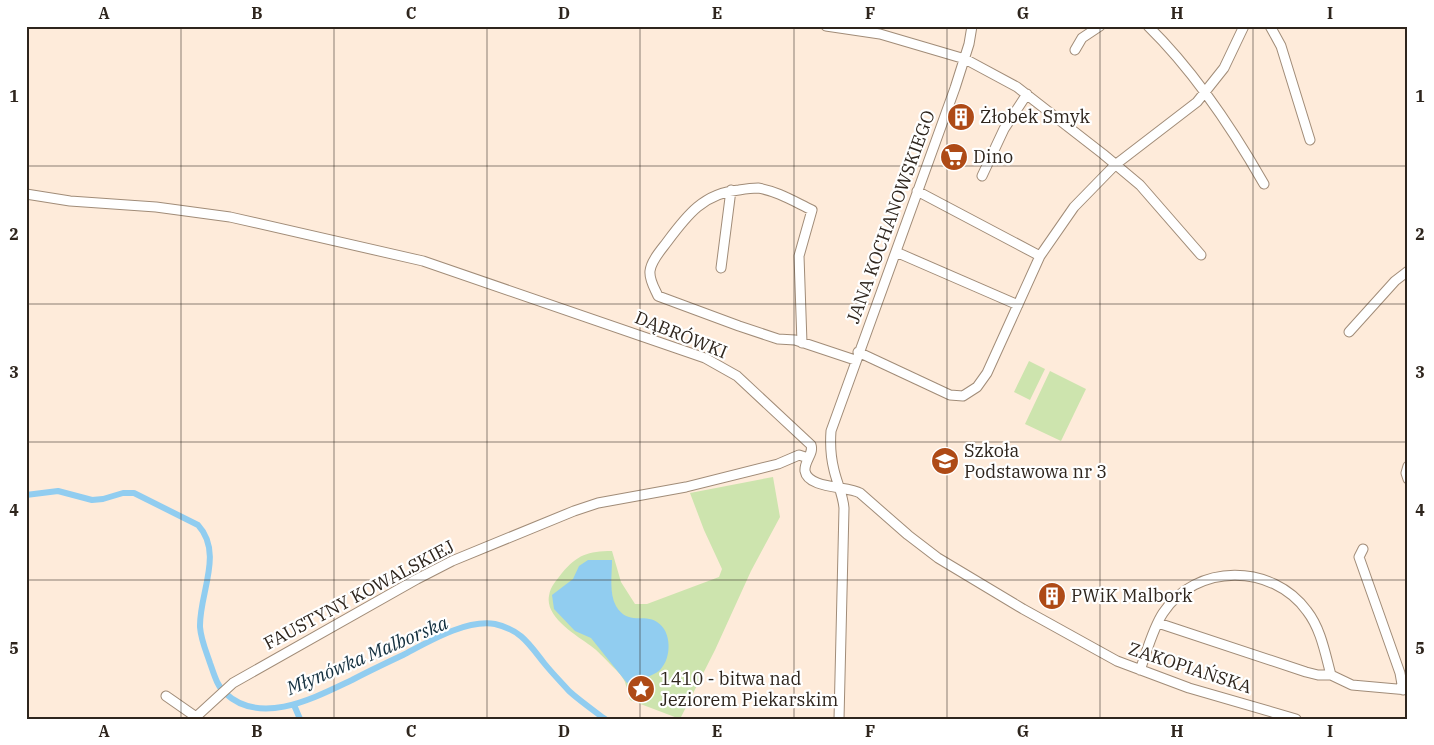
<svg xmlns="http://www.w3.org/2000/svg" width="1434" height="745" viewBox="0 0 1434 745" font-family="'IBM Plex Serif',serif">
<style>
.green{fill:#cde4ae}
.water{fill:#91cdf0}
.lines{fill:none;stroke-linecap:round;stroke-linejoin:round}
.canal{stroke:#91cdf0;stroke-width:6}
.minor-casing{stroke:#a18c78;stroke-width:11}
.minor{stroke:#fff;stroke-width:9}
.grid{fill:none;stroke:#2e251d;stroke-width:1;stroke-opacity:0.55}
.labels{text-anchor:middle;stroke-width:4.5;stroke-linejoin:round;paint-order:stroke}
.poi-label{font-size:18px;fill:#2e251d;stroke:#fff;text-anchor:start}
.street-label{font-size:18px;fill:#2e251d;stroke:#fff}
.water-label{font-size:19px;font-style:italic;fill:#14303f;stroke:#fff}
.neatline{fill:none;stroke:#2e251d;stroke-width:2}
.grid-label{font-size:16px;text-anchor:middle;font-weight:bold;fill:#2e251d}
</style>
<rect width="100%" height="100%" fill="#feebda"/>
<path class="green" d="M1029 361 1045 369 1030 400 1014 392Z
M1050 371 1086 389 1061 441 1025 424Z
M773 477 780 517 751 571 715 650 680 719 630 700C628 694 627 688 625 682 622 675 615 669 610 664 604 658 598 651 591 646 576 635 545 617 549 596 550 586 557 580 562 573 577 555 588 551 612 551L621 582 635 604H647L719 577 722 569 704 530 690 493Z"/>
<path class="water" d="M588 560H612C612 575 609 593 616 606 628 626 644 613 657 622 672 631 672 658 660 670 652 677 637 680 627 683L591 638 575 631 554 609 552 595 573 579 579 566Z"/>
<g class="lines">
<path class="canal" d="M26 495 58 491 92 500 103 499 123 493H134L198 525C224 553 199 594 200 627 201 640 206 651 210 663 214 674 217 686 225 693 261 727 316 697 352 680 369 671 386 663 403 655 428 642 466 619 495 624 521 630 529 644 544 663 552 673 561 682 569 691 580 701 593 710 605 719
M294 705 300 719"/>
<g class="minor-casing">
<path id="minor" d="M826 26 880 34 965 59 1017 87 1103 154 1140 185 1201 255
M1148 26C1195 72 1232 128 1264 184
M1270 26 1281 46 1310 140
M1075 50 1082 38 1100 26
M982 176 1004 129 1027 94
M917 191 1040 256
M26 194 70 201 156 207 230 217 423 261 705 358 737 376 811 445C814 454 804 461 805 471 808 489 848 486 860 493L908 535 938 558 1023 609 1117 661 1189 688 1296 719
M896 252 1018 305
M721 268 731 190
M1349 332 1395 281 1408 271
M802 343 799 256 812 210C795 202 777 191 758 188 752 188 745 189 739 190 704 193 687 215 667 242 661 250 651 261 650 271 649 280 655 289 658 296L739 326 778 339 795 340 855 360
M858 352 950 395 963 396 977 387 987 373 1040 256 1074 207 1115 165 1197 102 1224 68 1244 26
M1408 466 1406 473 1408 479
M1363 549 1359 557 1400 673 1403 690
M1158 623 1306 672 1318 675H1331L1352 685 1408 690
M1140 670C1147 652 1152 630 1163 613 1196 563 1272 563 1307 611 1321 629 1325 653 1331 675
M166 696 199 719
M197 716 233 683 417 579 452 561 574 511 598 503 686 487 778 464 799 455 808 458
M839 719 844 508C843 495 837 483 834 470 831 458 830 444 831 431L955 88 969 44 972 26"/>
</g>
<use href="#minor" class="minor"/>
</g>
<path class="grid" d="M181 26V719M334 26V719M487 26V719M640 26V719M794 26V719M947 26V719M1100 26V719M1253 26V719M26 166H1408M26 304H1408M26 442H1408M26 580H1408"/>
<defs>
<g id="building-disc" transform="scale(1.4375)"><circle r="9.5" fill="#ae4a16" stroke="#fff"/><path d="M-4-6H4V6H1V3H-1V6H-4ZM-2.5-4.3h1.7v1.8h-1.7ZM.8-4.3h1.7v1.8H.8ZM-2.5-1h1.7V.8h-1.7ZM.8-1h1.7V.8H.8Z" fill="#fff"/></g>
<g id="supermarket-disc" transform="scale(1.4375)"><circle r="9.5" fill="#ae4a16" stroke="#fff"/><path d="M-6-5.5h2.5l.6 2H6L4.5 2H-2.5L-4.4-4H-6ZM-1.5 3.2a1.3 1.3 0 1 0 .1 0ZM3 3.2a1.3 1.3 0 1 0 .1 0Z" fill="#fff"/></g>
<g id="school-disc" transform="scale(1.4375)"><circle r="9.5" fill="#ae4a16" stroke="#fff"/><path d="M0-5L7-2L0 1L-7-2ZM-4 1L0 2.5L4 1V4Q0 6-4 4Z" fill="#fff"/></g>
<g id="sight-disc" transform="scale(1.4375)"><circle r="9.5" fill="#ae4a16" stroke="#fff"/><path d="M0-6L1.8-2.2L6-1.7L2.9 1.2L3.7 5.4L0 3.3L-3.7 5.4L-2.9 1.2L-6-1.7L-1.8-2.2Z" fill="#fff"/></g>
</defs>
<g fill-rule="evenodd">
<use href="#building-disc" x="961" y="117"/>
<use href="#supermarket-disc" x="954" y="157"/>
<use href="#school-disc" x="945" y="461"/>
<use href="#building-disc" x="1052" y="596"/>
<use href="#sight-disc" x="641" y="689"/>
</g>
<g class="labels">
<g class="poi-label">
<text x="980" y="123">Żłobek Smyk</text>
<text x="973" y="163">Dino</text>
<text x="964" y="457">Szkoła<tspan x="964" dy="21">Podstawowa nr 3</tspan></text>
<text x="1071" y="602">PWiK Malbork</text>
<text x="660" y="685">1410 - bitwa nad<tspan x="660" dy="21">Jeziorem Piekarskim</tspan></text>
</g>
<g class="street-label">
<text transform="translate(891 217) rotate(-70)" y="6">JANA KOCHANOWSKIEGO</text>
<text transform="translate(681 335) rotate(22)" y="6">DĄBRÓWKI</text>
<text transform="translate(359 595) rotate(-28)" y="6">FAUSTYNY KOWALSKIEJ</text>
<text transform="translate(1190 668) rotate(18)" y="6">ZAKOPIAŃSKA</text>
</g>
<g class="water-label">
<text transform="translate(367 655) rotate(-23)" y="7">Młynówka Malborska</text>
</g>
</g>
<rect width="1434" height="745" fill="none" stroke="#ffffff" stroke-width="55"/>
<rect x="28" y="28" width="1378" height="690" class="neatline"/>
<g class="grid-label">
<text x="104" y="19">A</text>
<text x="257" y="19">B</text>
<text x="411" y="19">C</text>
<text x="564" y="19">D</text>
<text x="717" y="19">E</text>
<text x="870" y="19">F</text>
<text x="1023" y="19">G</text>
<text x="1177" y="19">H</text>
<text x="1330" y="19">I</text>
<text x="14" y="102">1</text>
<text x="1420" y="102">1</text>
<text x="14" y="240">2</text>
<text x="1420" y="240">2</text>
<text x="14" y="378">3</text>
<text x="1420" y="378">3</text>
<text x="14" y="516">4</text>
<text x="1420" y="516">4</text>
<text x="14" y="654">5</text>
<text x="1420" y="654">5</text>
<text x="104" y="737">A</text>
<text x="257" y="737">B</text>
<text x="411" y="737">C</text>
<text x="564" y="737">D</text>
<text x="717" y="737">E</text>
<text x="870" y="737">F</text>
<text x="1023" y="737">G</text>
<text x="1177" y="737">H</text>
<text x="1330" y="737">I</text>
</g>
</svg>
